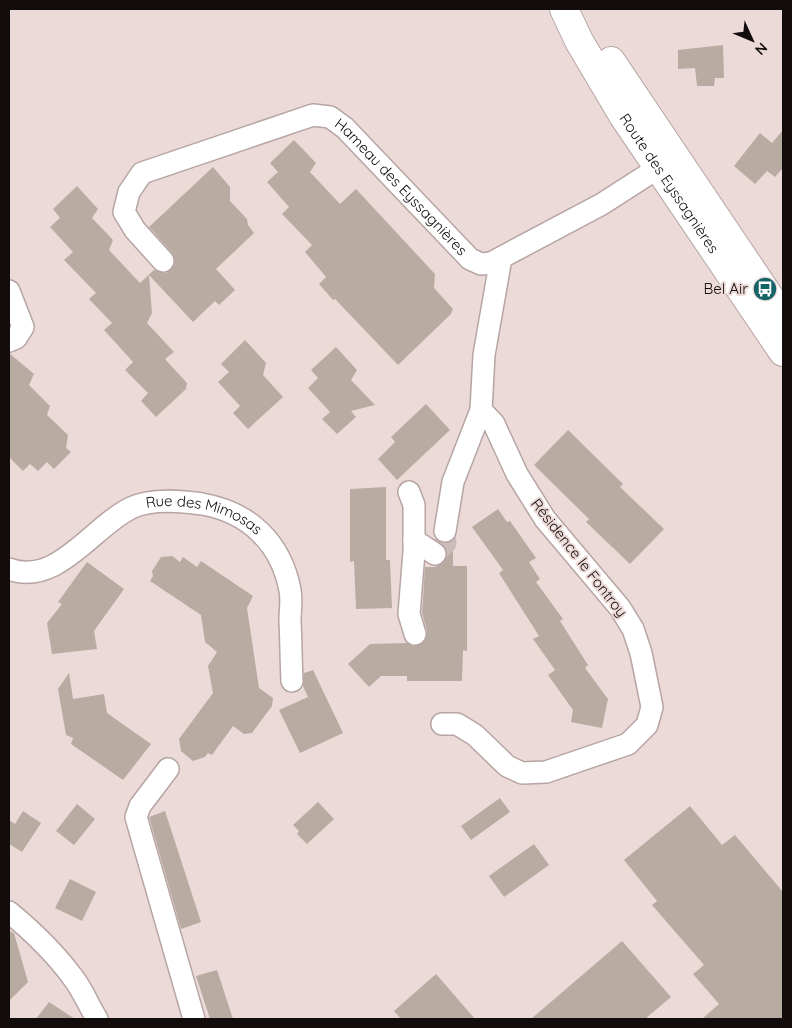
<svg xmlns="http://www.w3.org/2000/svg" width="792" height="1028" viewBox="0 0 792 1028" font-family="Quicksand,sans-serif">
<style>
.building{fill:#b8aca2}
.lines{fill:none;stroke-linecap:round;stroke-linejoin:round}
.minor-tunnel{stroke:#cbbbb9;stroke-width:21;stroke-dasharray:21 11;stroke-linecap:butt}
.minor-casing{stroke:#b6a5a3;stroke-width:24}
.primary-casing{stroke:#b6a5a3;stroke-width:30}
.minor{stroke:#fff;stroke-width:21}
.primary{stroke:#fff;stroke-width:28}
.labels{text-anchor:middle;stroke-width:4;stroke-linejoin:round;paint-order:stroke}
.street-label{font-size:15px;fill:#120c0c;stroke:#ecdad8}
.poi-label{font-size:15px;fill:#120c0c;stroke:#ecdad8;text-anchor:end}
</style>
<rect width="100%" height="100%" fill="#ecdad8"/>
<path class="building" d="M723 45 724 78H715L714 86H697L695 68 678 69V50Z
M783 130V168L775 177 767 171 755 184 734 166 760 133 772 143Z
M294 140 316 163 310 172 340 204 356 189 435 274 434 288 453 309 451 314 398 365 335 299 333 300 319 284 326 277 305 252 312 245 282 214 289 207 267 182 278 172 270 163Z
M213 167 230 187V201L247 219 248 225 254 233 216 269 235 290 219 305 215 301 193 322 149 275 152 313 147 323 174 352 165 359 187 383 186 389 156 417 141 401 148 393 125 370 133 362 104 330 112 323 89 299 96 293 64 260 73 252 50 227 60 218 53 209 77 186 98 209 92 218 113 240 109 250 140 283 154 270 166 273 175 264 172 253 149 227Z
M245 340 266 363 263 375 283 397 248 429 233 413 240 406 218 382 229 372 221 364Z
M336 347 357 370 351 380 375 405 351 411 356 417 337 434 322 419 330 412 308 388 318 378 311 370Z
M9 353 34 374 29 385 50 406 47 415 68 435 66 448 71 452 54 469 47 462 38 471 30 464 23 471 9 457Z
M426 404 450 430 397 480 378 459 395 442 391 437Z
M568 430 623 484 620 487 664 529 630 564 586 522 589 519 534 465Z
M386 487V560H390L392 608 356 609 354 561 350 562V489Z
M498 509 507 522 510 521 536 558 529 562 540 579 536 582 563 619 560 621 588 665 585 668 608 699 602 728 571 722 573 710 548 675 555 670 533 639 539 636 499 573 503 570 472 527Z
M453 541V566H467V651L463 650 462 681H407V676H381L369 687 348 664 370 644 407 643 413 646 424 642 427 631 422 613 425 567H435L445 561 446 549 439 542 443 543Z
M172 556 180 562 183 557 197 567 201 561 253 596 247 608 259 688 273 698 272 706 252 733 244 734 233 726 212 755 208 753 205 757 193 761 181 751 179 739 213 693 208 666 217 652 205 642 201 615 150 581 153 576 152 571 161 557Z
M87 562 124 589 94 631 97 649 52 654 47 623 62 604 58 602Z
M313 670 343 733 300 753 279 710 308 697 303 686 304 673Z
M69 673 73 699 104 694 107 713 151 744 123 780 71 744 73 738 66 735 58 689Z
M500 798 510 812 471 840 461 826Z
M318 802 334 819 307 844 297 834 299 831 293 825Z
M77 804 95 819 74 845 56 831Z
M690 806 722 845 735 835 783 892V1019H702L719 1004 693 974 704 965 652 905 657 901 624 860Z
M23 811 41 823 22 852 9 844V820L15 824Z
M165 811 201 922 181 929 149 817Z
M534 844 549 865 504 897 489 876Z
M70 879 96 892 82 921 55 908Z
M9 931 14 933 28 982 9 1001Z
M622 941 671 997 645 1019H531Z
M217 970 233 1019H210L196 976Z
M436 974 475 1019H401L394 1011Z
M49 1002 75 1019H36Z"/>
<g class="lines">
<path class="minor-tunnel" d="M435 554 446 543 445 531"/>
<g class="minor-casing">
<g id="minor">
<path id="s1" d="M163 261 135 230 124 212 129 192 142 173 313 115 330 117 345 128 470 259 481 264 491 263 602 204 658 168 666 154"/>
<path d="M9 291 23 327 16 338 9 341"/>
<path d="M409 492 414 505V552L409 614 415 634"/>
<path d="M445 531 453 482 481 410"/>
<path d="M414 540 435 554"/>
<path id="s2" d="M9 569C57 587 92 527 131 508 151 498 181 501 202 504 249 512 281 543 290 590 292 600 290 611 290 620 291 641 291 661 292 681"/>
<path d="M442 724H457L475 735 507 766 522 773 546 772 628 744 647 725 652 707 641 653 633 629 620 608 545 519 517 474 494 424 481 410 484 355 501 258"/>
<path d="M168 769 140 806 136 817 194 1019"/>
<path d="M9 912C32 931 56 954 74 979 83 991 89 1006 97 1019"/>
</g>
</g>
<g class="primary-casing">
<g id="primary">
<path id="s3" d="M564 9 579 41 624 117 783 352"/>
<path d="M611 61 783 317"/>
</g>
</g>
<use href="#minor" class="minor"/>
<use href="#primary" class="primary"/>
</g>
<defs>
<g id="bus-disc" transform="scale(1.25)"><circle r="9.5" fill="#146467" stroke="#ecdad8"/><path d="M-5-6H5V4H4V6H2V4H-2V6H-4V4H-5ZM-3.5-4V0h7V-4ZM-3.5 1.2v1.5H-2V1.2ZM2 1.2v1.5H3.5V1.2Z" fill="#fff"/></g>
</defs>
<g fill-rule="evenodd">
<use href="#bus-disc" x="765" y="289"/>
</g>
<g class="labels">
<g class="street-label">
<text dy="5" stroke="none"><textPath href="#s3" startOffset="204">Route des Eyssagnières</textPath></text>
<text dy="5" stroke="none"><textPath href="#s1" startOffset="404">Hameau des Eyssagnières</textPath></text>
<text dy="5" stroke="none"><textPath href="#s2" startOffset="219">Rue des Mimosas</textPath></text>
<text transform="translate(579 558) rotate(52)" y="5">Résidence le Fontroy</text>
</g>
<g class="poi-label">
<text x="748" y="294">Bel Air</text>
</g>
</g>
<rect width="792" height="1028" fill="none" stroke="#120c0c" stroke-width="20"/>
<g transform="translate(752 40) rotate(134)" stroke="#ecdad8" stroke-width="4" paint-order="stroke">
<path d="M0-4L9 19L0 12L-9 19Z" fill="#120c0c"/>
<text y="-8" font-size="14" font-weight="bold" text-anchor="middle" fill="#120c0c">N</text>
</g>
</svg>
